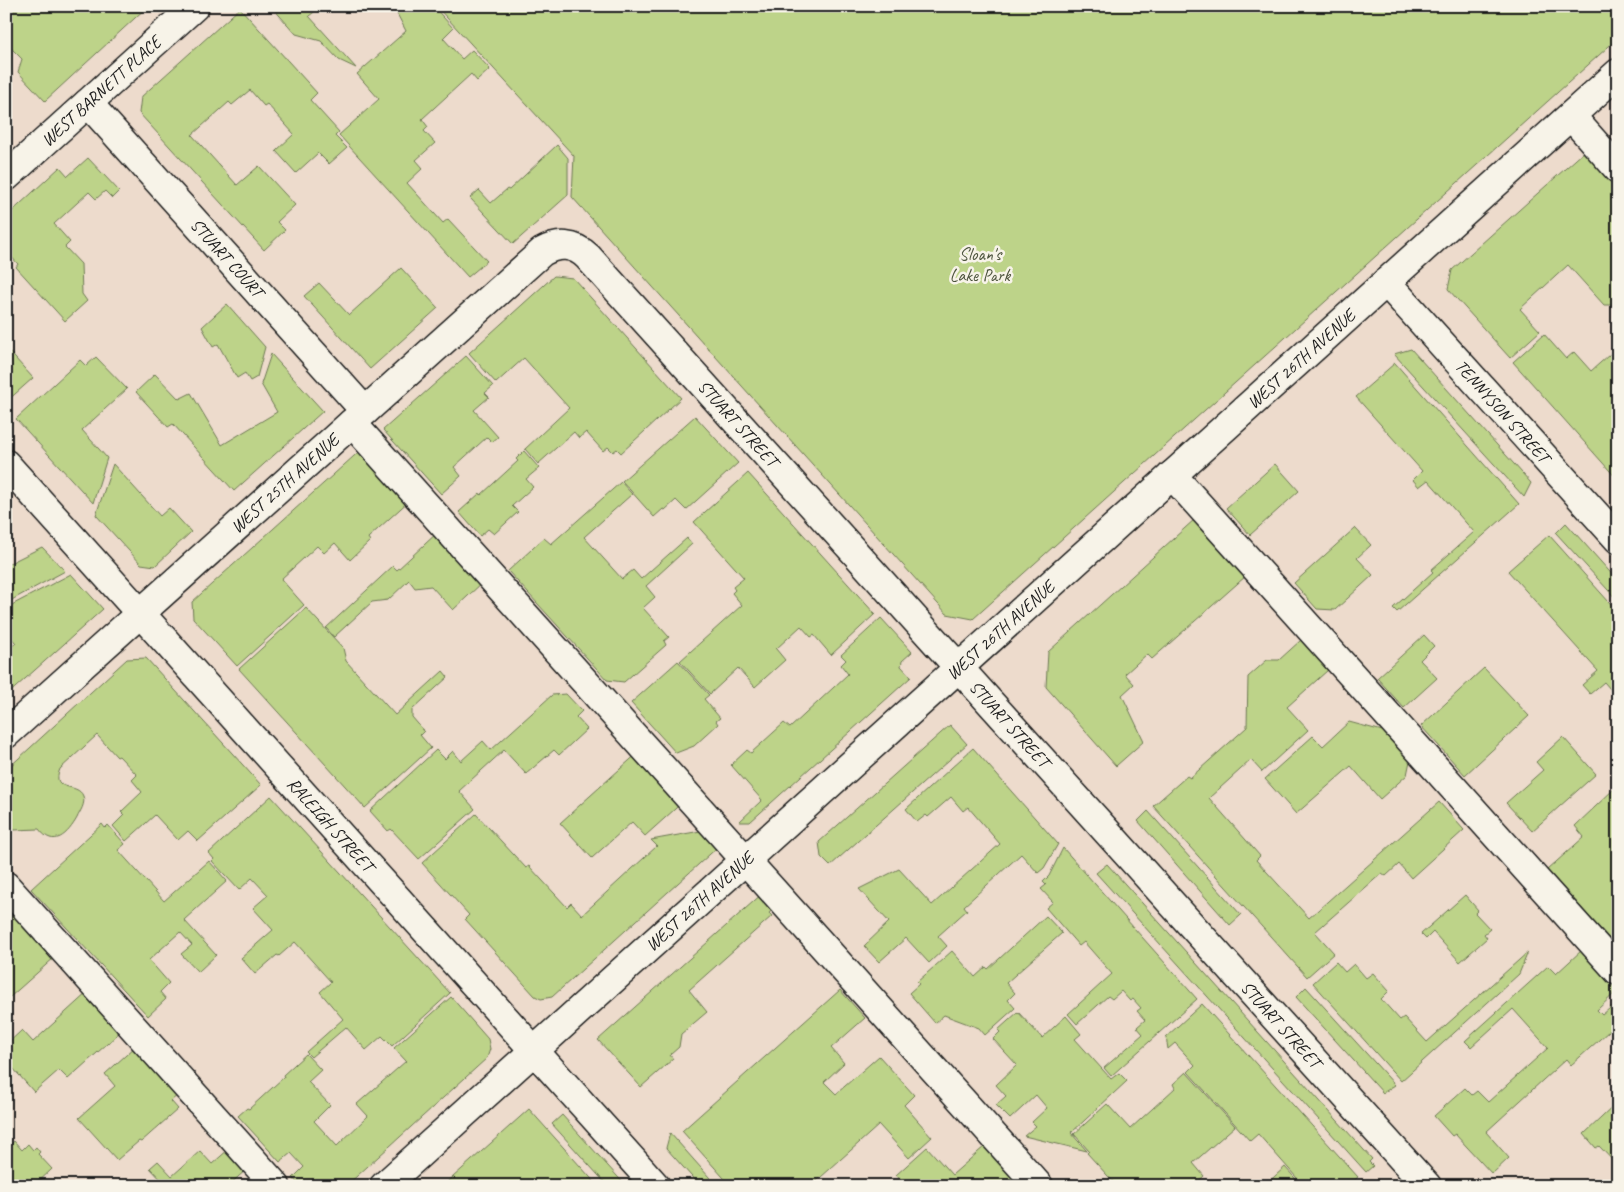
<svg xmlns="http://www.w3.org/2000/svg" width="1624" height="1192" viewBox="0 0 1624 1192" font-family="Caveat,sans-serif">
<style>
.green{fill:#bdd389;stroke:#6c7852}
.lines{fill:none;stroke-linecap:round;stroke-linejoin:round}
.minor-casing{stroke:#1c1c1c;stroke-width:31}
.minor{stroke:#f7f3e8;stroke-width:28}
.labels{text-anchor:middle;stroke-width:5;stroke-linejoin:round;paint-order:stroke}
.street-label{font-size:18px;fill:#1c1c1c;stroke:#f7f3e8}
.park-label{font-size:18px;fill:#4c533d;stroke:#f7f3e8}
</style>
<rect width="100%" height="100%" fill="#eddbcc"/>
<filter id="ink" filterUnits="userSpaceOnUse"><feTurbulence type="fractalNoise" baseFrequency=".02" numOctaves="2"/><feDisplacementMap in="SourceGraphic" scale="10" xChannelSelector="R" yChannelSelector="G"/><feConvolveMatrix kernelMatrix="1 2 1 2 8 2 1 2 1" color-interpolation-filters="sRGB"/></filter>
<g filter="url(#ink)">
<path class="green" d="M6 6H148L45 101 18 72 22 59 6 43Z
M271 6H309L314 12 309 16 356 68 339 60 321 41 296 34Z
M393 6H433L453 28 443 38 462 59 472 50 490 69 477 81 471 74 422 119 428 127 424 131 435 143 416 160 423 168 407 183 443 223 448 219 487 261 468 277 339 135 379 99 357 74 406 31Z
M436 6H1618V38L973 619 947 614 572 197 574 156Z
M240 8 317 93 310 100 339 132 335 136 347 148 329 164 318 153 296 173 276 151 294 134 267 104 264 106 250 90 232 105 229 102 192 135 237 185 259 166 295 205 277 222 285 230 264 250 139 113 141 97Z
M557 145 568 158V195L513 244 470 198 479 190 491 203 507 189 509 190Z
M1585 151 1618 188V312L1612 305H1604L1568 265 1520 309 1540 331 1510 358 1448 289 1452 270Z
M88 158 119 191 112 198 105 191 96 199 89 192 54 224 70 242 65 247 81 264 82 294 87 301 65 321 16 267 18 264 6 251V217L60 167 68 176Z
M401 268 438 308 370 369 304 296 319 283 349 315Z
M554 276 573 278 681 398 621 453 617 449 613 452 608 447 603 451 586 432 579 438 574 432 538 464 525 449 569 408 524 358 496 383 469 353Z
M227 304 265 347 257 377 250 381 245 373 237 378 218 344 213 347 202 327Z
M1544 334 1566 359 1574 352 1591 371 1618 347V480L1513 362Z
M6 348 33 378 6 402Z
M1411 349 1531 483 1524 497 1394 354Z
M271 354 323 411 234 491 173 424 168 427 136 392 155 374 179 399 191 393 222 445 277 412 261 384Z
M466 356 493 386 485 393 489 397 474 410 498 437 492 442 487 437 454 467 461 476 441 494 383 430Z
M96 357 127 389 82 430 107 458 93 503 16 419 80 360 86 366Z
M1395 363 1519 504 1397 612 1393 608 1433 572 1431 570 1474 532 1428 480 1419 487 1413 480 1422 471 1356 397Z
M695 416 738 463 686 510 676 500 665 510 663 509 654 517 622 481Z
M364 447 411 499 368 538 370 541 350 560 335 543 324 553 317 546 281 579 304 605 237 666 193 618 192 602Z
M524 451 539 468 526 479 533 487 512 506 518 512 494 534 488 529 480 536 459 512 480 493 481 495 518 461 516 459Z
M113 464 160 516 169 508 191 532 155 566 141 564 96 515Z
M1275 464 1299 491 1250 535 1226 508Z
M748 473 875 614 831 655 814 635 811 637 801 626 776 649 785 660 755 687 738 668 710 694 680 661 742 605 732 593 735 590 733 587 744 578 694 522Z
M621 482 632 494 584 537 622 579 633 570 641 579 687 538 692 544 646 586 655 597 643 608 669 637 664 641 666 645 624 682 607 680 508 571 544 538 551 544Z
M1195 519 1246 576 1152 659 1147 654 1125 674 1134 684 1122 695 1144 741 1116 766 1046 687 1048 652Z
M1566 523 1618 581V601L1556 533Z
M1355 528 1371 545 1357 558 1373 575 1335 610 1317 609 1294 583Z
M438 532 483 582 453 610 431 586 415 588 409 580 388 600 372 602 334 637 326 628 393 566 397 570Z
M1549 535 1618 612V698L1604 682 1590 694 1582 685 1598 671 1508 571Z
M42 547 65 571 6 603V565Z
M71 574 103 609 6 696V651L16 643 6 632V624L11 619 6 614V608Z
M306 608 343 648 346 661 395 715 443 671 448 677 412 710V717L424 731 420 735 431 748 365 808 239 669Z
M881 618 912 652 902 661 901 666 911 677 750 822H739L762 800 731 765 747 750 751 753 784 723 790 728 848 674 841 665 846 660 841 655Z
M1424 635 1434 646 1420 660 1437 678 1404 708 1377 678Z
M1301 640 1328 670 1287 707 1308 730 1262 772 1251 760 1209 798 1260 856 1256 860 1309 918 1439 802 1464 830 1411 878 1399 864 1386 876 1382 873 1315 932 1334 953 1307 977 1153 806 1187 776 1190 778 1247 727 1248 677 1267 660H1279Z
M146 658 261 785 198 841 188 831 178 840 155 815 126 841 113 826 124 815 121 812 142 792 132 780 137 775 119 756 117 757 97 735 60 769C50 793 78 782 83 796 86 804 80 811 77 818 68 834 54 849 39 829L14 830 6 822V770L127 659Z
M678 661 709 695 704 699 720 718 716 721 718 724 694 746 676 753 631 703Z
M1484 668 1529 716 1465 775 1421 726Z
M566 694 582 711 576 717 587 729 559 755 554 750 526 774 504 750 459 791 475 809 419 859 391 829 388 831 370 811 436 750 445 759 453 751 461 761 483 741 491 750 552 695Z
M1349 722 1390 733 1411 756 1407 775 1380 799 1351 766 1296 814 1265 779 1313 736 1323 746Z
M950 725 967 744 830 866 821 857 819 842Z
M1563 737 1596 774 1532 831 1506 803 1543 770 1536 762Z
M973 748 1058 844 1044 868 1038 873 1021 854 964 906 967 910 938 936 947 946 929 963 906 938 879 962 864 946 889 922 859 889 899 869 932 905 1000 844 968 807 963 811 951 797 928 817 926 815 917 822 906 809Z
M640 751 685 800 645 836 632 822 592 858 560 823Z
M1615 788 1618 791V867L1616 869 1618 871V948L1547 870 1584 837 1575 826Z
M271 796 450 993 392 1046 382 1036 366 1050 346 1027 311 1057 306 1052 343 1019 320 992 331 982 295 942 279 956 277 955 255 974 241 958 273 930 253 908 268 895 252 878 239 890 212 861 214 859 209 853Z
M1148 811 1241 915 1230 925 1138 821Z
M476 814 526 868 529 866 567 907 571 903 582 915 657 846 651 840 706 830 720 845 552 997 541 999 535 996 465 919 469 915 422 863Z
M102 824 105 828 108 825 125 844 118 850 164 901 209 861 227 881 184 920 216 955 198 972 181 954 192 945 180 932 149 960 169 983 160 992 166 999 148 1016 31 889Z
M1063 848 1197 999 1111 1076 1104 1068 1143 1034 1137 1027 1145 1020 1137 1011 1141 1008 1133 999 1130 1001 1121 991 1112 999 1108 996 1077 1024 1068 1014 1112 974 1084 942 1079 946 1046 908 1053 902 1041 889 1046 885 1043 882 1049 876Z
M1107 864 1372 1159 1369 1162 1373 1166 1366 1172 1096 873Z
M763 893 776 907 769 913 772 916 689 990 707 1012 681 1034 679 1047 670 1055 673 1059 641 1087 598 1040Z
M1465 895 1478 910 1475 913 1490 929 1484 934 1487 938 1460 962 1433 932 1426 939 1421 934Z
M6 903 55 957 10 997 6 993Z
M1046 916 1062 933 1006 983 1015 993 1008 1000 1015 1008 985 1035 979 1028 944 1015 935 1023 909 993 919 984 917 982 952 951 975 977 986 967 988 969Z
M1582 950 1618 990 1597 1010 1602 1015 1616 1003 1618 1006V1023L1571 1065 1566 1059 1486 1132 1509 1158 1492 1174 1455 1134 1452 1136 1434 1116 1465 1088 1472 1095 1477 1091 1488 1102 1548 1048 1513 1009 1471 1047 1465 1041 1548 966 1556 974Z
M1528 952 1519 974 1401 1081 1313 983 1336 962 1345 972 1354 964 1366 978 1373 973 1389 991 1381 999 1400 1020 1404 1017 1427 1042Z
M1306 987 1395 1085 1383 1093 1296 997Z
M840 990 865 1018 831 1048 844 1063 824 1082 836 1094 879 1056 914 1095 904 1105 932 1137 909 1158 879 1125 811 1186H731L682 1131Z
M88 992 117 1024V1035L68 1079 59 1070 34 1092 12 1067 6 1071V1045L22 1030 33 1042Z
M451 997 488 1039 490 1049 487 1058 346 1186H300L293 1178 304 1167 291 1153 280 1162 238 1116 247 1108 249 1109 284 1077 283 1075 306 1054 321 1070 308 1082 330 1105 314 1121 337 1146 368 1116 357 1104 406 1061 394 1048Z
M1202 1004 1358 1177 1348 1186H1304L1258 1134 1250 1141 1188 1072 1195 1065 1175 1043 1168 1049 1166 1037Z
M1018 1012 1042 1038 1066 1016 1081 1034 1075 1039 1111 1079 1119 1073 1127 1081 1071 1133 1087 1151 1024 1136 1036 1126 1032 1122 1047 1108 1036 1095 1010 1119 996 1105 1006 1096 996 1085 1017 1065 993 1039 1000 1032 998 1030Z
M136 1046 179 1094 171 1101 178 1109 141 1142 139 1141 117 1160 79 1118 115 1086 105 1074Z
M1186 1072 1235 1126 1193 1163 1204 1176 1193 1186H1125L1123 1184 1117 1186 1087 1153 1089 1151 1074 1134 1107 1104 1130 1129 1175 1088 1173 1084Z
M1618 1102V1166L1599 1146 1596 1148 1584 1134Z
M529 1109 598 1186H443Z
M562 1115 626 1186H608L552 1124Z
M670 1133 717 1186H700L666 1148Z
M14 1141 22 1150 28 1144 33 1150 36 1147 40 1152 38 1154 52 1169 34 1186H6V1148Z
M985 1146 1020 1176 1009 1186H906L896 1175 927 1147 952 1175Z
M229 1149 247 1169 228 1186H182L179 1183 176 1186H167L150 1168 158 1161 172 1176 200 1151 212 1164Z
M1285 1167 1302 1186H1264Z"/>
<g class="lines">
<g class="minor-casing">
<g id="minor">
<path id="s1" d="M88 103 365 411"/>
<path d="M1571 116 1618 169"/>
<path id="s2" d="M6 177 195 6"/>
<path id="s3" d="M1386 282 1618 539"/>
<path d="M352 423 1039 1186"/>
<path id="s4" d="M6 464 656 1186"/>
<path d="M1172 475 1618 971"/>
<path id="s5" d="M6 734 542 252C558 243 574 243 588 257L1427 1186"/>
<path d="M6 886 276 1186"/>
<path id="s6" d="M384 1186 1618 73"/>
</g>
</g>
<use href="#minor" class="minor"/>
</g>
</g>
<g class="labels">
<g class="street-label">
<text dy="6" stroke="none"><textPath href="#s2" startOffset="128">WEST BARNETT PLACE</textPath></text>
<text dy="6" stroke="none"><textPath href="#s1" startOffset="208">STUART COURT</textPath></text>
<text dy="6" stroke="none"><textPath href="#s6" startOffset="1235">WEST 26TH AVENUE</textPath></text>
<text dy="6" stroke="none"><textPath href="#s3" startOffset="174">TENNYSON STREET</textPath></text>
<text dy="6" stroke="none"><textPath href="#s5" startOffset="995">STUART STREET</textPath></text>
<text dy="6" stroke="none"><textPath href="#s5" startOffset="375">WEST 25TH AVENUE</textPath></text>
<text dy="6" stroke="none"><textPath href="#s6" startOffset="830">WEST 26TH AVENUE</textPath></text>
<text dy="6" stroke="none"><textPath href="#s5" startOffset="1400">STUART STREET</textPath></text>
<text dy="6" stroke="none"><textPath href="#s4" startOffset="485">RALEIGH STREET</textPath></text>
<text dy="6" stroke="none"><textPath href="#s6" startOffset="425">WEST 26TH AVENUE</textPath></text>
<text dy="6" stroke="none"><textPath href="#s5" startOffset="1805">STUART STREET</textPath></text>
</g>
<g class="park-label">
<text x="980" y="260">Sloan's<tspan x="980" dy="21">Lake Park</tspan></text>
</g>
</g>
<rect width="1624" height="1192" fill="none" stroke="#f7f3e8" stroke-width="25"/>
<rect x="12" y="12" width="1599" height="1167" fill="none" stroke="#1c1c1c" stroke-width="2" filter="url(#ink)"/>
</svg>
